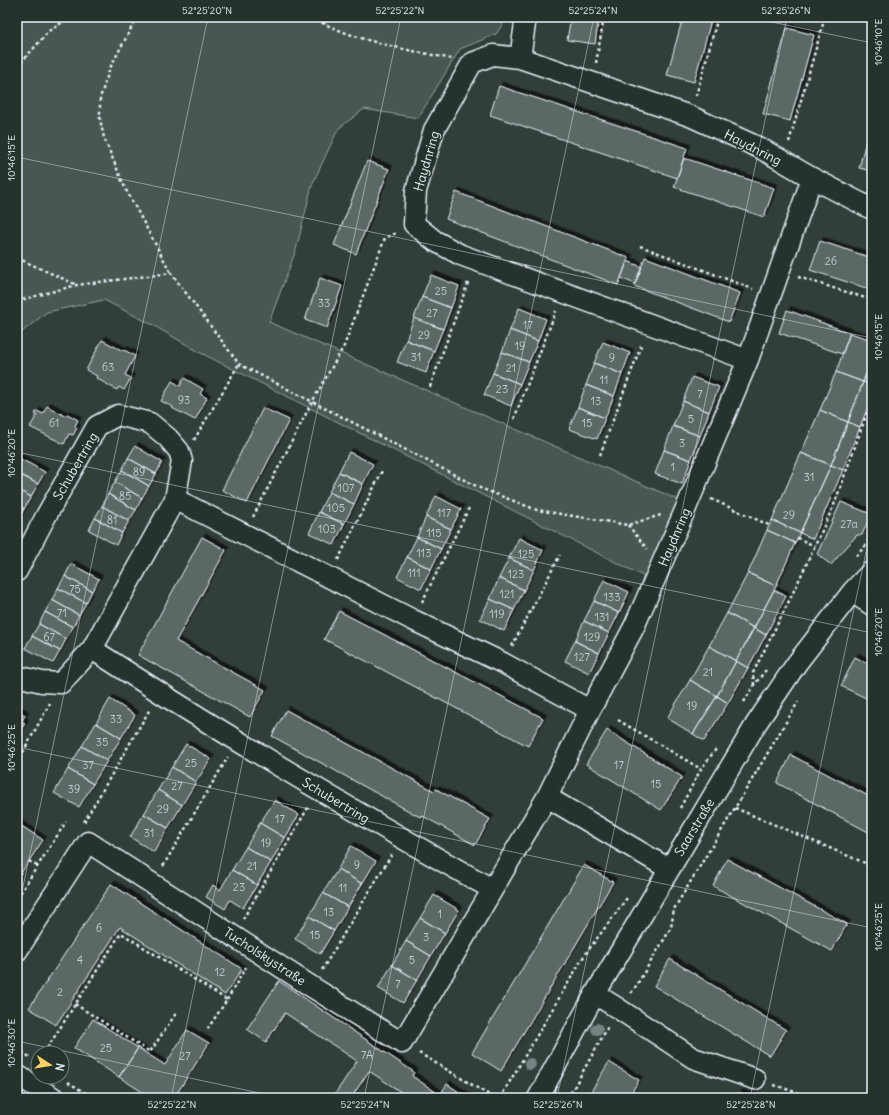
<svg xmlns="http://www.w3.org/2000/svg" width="889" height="1115" viewBox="0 0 889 1115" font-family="Delius,sans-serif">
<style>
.green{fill:#495651;stroke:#98a4a4}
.building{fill:#5c6865;stroke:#e8f1f8;filter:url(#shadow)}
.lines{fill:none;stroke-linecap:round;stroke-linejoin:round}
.minor-casing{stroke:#e8f1f8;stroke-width:23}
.path{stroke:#e8f1f8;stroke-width:2.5;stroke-dasharray:3 3;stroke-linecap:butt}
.minor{stroke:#26332d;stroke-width:20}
.tree{fill:#778382}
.ticks{fill:none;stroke:#e8f1f8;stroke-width:1;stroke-opacity:0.45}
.labels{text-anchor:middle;stroke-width:3;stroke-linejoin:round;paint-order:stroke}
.number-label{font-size:11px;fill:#c5cfd3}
.street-label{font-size:13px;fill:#e8f1f8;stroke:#26332d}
.neatline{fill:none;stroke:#e8f1f8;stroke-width:1.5}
.ticks-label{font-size:10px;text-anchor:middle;fill:#e8f1f8}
</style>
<defs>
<filter id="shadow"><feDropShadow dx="3.5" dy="-3.5" stdDeviation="0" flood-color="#0009"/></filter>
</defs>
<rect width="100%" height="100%" fill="#323e39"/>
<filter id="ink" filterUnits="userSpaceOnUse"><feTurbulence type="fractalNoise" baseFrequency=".025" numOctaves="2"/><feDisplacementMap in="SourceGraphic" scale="8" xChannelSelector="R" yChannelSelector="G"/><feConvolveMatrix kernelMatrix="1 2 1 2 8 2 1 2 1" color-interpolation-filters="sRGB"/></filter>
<g filter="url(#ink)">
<path class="green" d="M17 17H508L496 34 460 49 418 118 364 109 338 129 312 185 296 250 269 322 681 501 645 577 199 352 153 325 104 300 47 312 17 336Z"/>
<path class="building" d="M571 17H599L595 44 567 40Z
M683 17H712L694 82 667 75Z
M787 28 814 35 790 121 763 114Z
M499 86 687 148 677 178 490 115Z
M872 118V171L859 168Z
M684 158 774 188 764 217 674 187Z
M367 161 389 169 356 254 334 245Z
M456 192 629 258 618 285 446 219Z
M820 241 872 258V290L810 270Z
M645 257 740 293 729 322 634 286Z
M627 261 642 267 635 284 621 278Z
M431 275 459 286 451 308 422 297Z
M320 278 342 286 327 328 305 320Z
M422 297 451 308 443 329 414 318Z
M519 308 546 319 538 341 510 330Z
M787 310 850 333 842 354 779 333Z
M414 318 443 329 434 351 406 340Z
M510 330 538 341 529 362 502 352Z
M850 333 872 340V357L863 382 836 372Z
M102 340 123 351 124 350 135 356 125 375 131 378 124 390 119 387 117 390 96 378 97 376 86 370Z
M406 340 434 351 426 373 397 362Z
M603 342 630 353 622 374 594 363Z
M502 352 529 362 520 384 493 373Z
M872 357V384L863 382Z
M594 363 622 374 614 396 586 385Z
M836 372 863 382 848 422 820 410Z
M493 373 520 384 511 406 484 395Z
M692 377 719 387 709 412 683 401Z
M184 378 203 389 200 394 207 398 195 420 172 408 173 407 161 401 172 381 180 386Z
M863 382 872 384V397L860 427 848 422Z
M586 385 614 396 605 418 578 407Z
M683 401 709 412 700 436 673 426Z
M47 406 65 416 67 414 78 420 75 426 77 428 73 435 69 434 64 444 30 427 37 415 35 414 37 411 43 414Z
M578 407 605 418 597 439 569 429Z
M263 408 289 420 247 503 222 490Z
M820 410 848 422 831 465 801 453Z
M848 422 860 427 843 470 831 465Z
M673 426 700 436 691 460 664 450Z
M135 446 162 462 156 474 128 458Z
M664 450 691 460 682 484 655 474Z
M349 452 373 464 363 484 339 472Z
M801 453 831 465 800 533 772 520Z
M17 457 45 472 38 484 17 473Z
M128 458 156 474 149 486 122 470Z
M831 465 843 470 813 539 800 533Z
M122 470 149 486 142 498 115 482Z
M339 472 363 484 354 504 329 492Z
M17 473 38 484 31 497 17 489Z
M115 482 142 498 136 510 108 494Z
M17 489 31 497 24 509 17 504Z
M329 492 354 504 344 524 319 512Z
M108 494 136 510 129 521 102 506Z
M436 496 461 509 451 529 426 517Z
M841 502 871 514 862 535H857L831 565 817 554Z
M17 504 24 509 18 521 17 520Z
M102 506 129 521 122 533 95 518Z
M319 512 344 524 334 545 309 533Z
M426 517 451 529 441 549 417 537Z
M95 518 122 533 116 545 89 530Z
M772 520 800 533 795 543 767 530Z
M767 530 795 543 776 586 748 573Z
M202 537 226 550 176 641 265 690 250 717 138 655Z
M417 537 441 549 431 569 407 557Z
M519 538 543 550 534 570 509 558Z
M407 557 431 569 421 589 397 577Z
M509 558 534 570 524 590 499 578Z
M71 564 99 579 92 591 65 576Z
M748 573 776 586 754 628 727 613Z
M65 576 92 591 86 603 58 588Z
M499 578 524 590 514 610 490 599Z
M604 580 629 592 619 613 594 601Z
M58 588 86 603 79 615 52 600Z
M774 590 786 596 766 635 754 628Z
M490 599 514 610 504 631 480 619Z
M52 600 79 615 73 627 45 612Z
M594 601 619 613 609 633 584 621Z
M339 611 543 718 528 746 324 639Z
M45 612 73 627 66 639 39 624Z
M727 613 754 628 736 661 709 646Z
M584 621 609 633 599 653 575 641Z
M39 624 66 639 60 651 32 636Z
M754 628 766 635 748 668 736 661Z
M32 636 60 651 53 663 25 648Z
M575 641 599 653 589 673 565 661Z
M709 646 736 661 717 696 690 680Z
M855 657 872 666V701L841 686Z
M736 661 748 668 728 703 717 696Z
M690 680 717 696 693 734 667 718Z
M717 696 728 703 704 741 693 734Z
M110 699 135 715 121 738 96 723Z
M17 710 25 715 22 721 25 723 18 735 17 734Z
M286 710 434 791 436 789 490 819 475 845 421 815 420 817 272 736Z
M96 723 121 738 107 761 82 746Z
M607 730 682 777 661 810 586 764Z
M186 744 211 759 196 782 172 767Z
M82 746 107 761 93 784 68 769Z
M791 755 872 798V834L777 783Z
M172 767 196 782 182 805 158 790Z
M68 769 93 784 79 807 54 793Z
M158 790 182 805 168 828 144 814Z
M275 800 299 815 285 838 260 823Z
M144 814 168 828 154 852 130 837Z
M17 823 43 840 17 879Z
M260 823 285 838 271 862 246 847Z
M351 846 376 861 362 884 338 869Z
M246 847 271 862 257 885 232 870Z
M727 859 847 924 832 951 713 886Z
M584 865 613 882 501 1071 472 1053Z
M338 869 362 884 348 907 323 893Z
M232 870 257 885 243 908 230 900 225 909 206 897 213 885 220 890Z
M111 884 242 969 225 995 120 927 56 1025 29 1008Z
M323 893 348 907 334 931 309 916Z
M434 895 459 910 445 933 420 918Z
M309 916 334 931 320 954 295 939Z
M420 918 445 933 431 956 406 941Z
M406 941 431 956 417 980 392 965Z
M670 959 786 1030 770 1056 654 986Z
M392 965 417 980 403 1003 378 988Z
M279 981 414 1072 412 1076 440 1095 438 1098H410L369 1071 351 1098H335L333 1097 357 1061 285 1013 266 1042 247 1029Z
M93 1019 138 1048 119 1077 74 1048Z
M187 1030 209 1043 174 1098H152L119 1077 138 1048 165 1065Z
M609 1062 639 1080 628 1098H587Z
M447 1084 468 1098H438Z
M739 1093 756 1098H737Z"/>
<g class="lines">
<g class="minor-casing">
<path id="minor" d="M520 58 526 17
M748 360 461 255 435 241 414 224 416 191 434 130 472 63 493 55 520 58 690 116 760 148 812 178 872 209
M175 499 413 620 503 663 590 710
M17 571 46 516 97 426 118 415 150 423 168 438 179 451 182 461 175 499 92 649 61 683 42 682 17 676
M852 592 872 605
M92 649C222 734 356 813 492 889
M547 797 669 869
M17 951 88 842 312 987 402 1043 547 797 590 710 634 627 686 508 748 360 812 178
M595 994 619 1009 693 1058 755 1079
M17 1075 54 1098
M538 1098 595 994 756 724 797 663 852 592 872 571"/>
</g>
<path class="path" d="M137 17 110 68 100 98V119L104 138 125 188 171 273
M311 17C354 41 404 49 452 59
M324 24 327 17
M596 63 604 17
M17 67 50 30 71 17
M696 96 718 17
M789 142 825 17
M640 246 753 289
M17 258 77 285
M798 277 872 300
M17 301 77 285 171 273 239 364 480 488 537 510 628 525 661 515
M430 387 469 280
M514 419 556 311
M194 440 239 364
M600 455 642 343
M711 499 769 525
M253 517 312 402 344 346 385 238 396 233
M628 525 647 549
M797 538 815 546
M856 556 872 539
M338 560 382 471
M422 602 470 506
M512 646 560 555
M754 685 753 673 792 595 834 505 872 399
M744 702 754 685 766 670
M618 720 701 769
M17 763 50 703
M680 808 701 769 716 749
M735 808 872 866
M84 822 150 709
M29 861 37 866
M163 866 228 757
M17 898 66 822
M243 919 309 806
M322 970 392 854
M631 993 636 986 671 928 674 909 735 808 798 702
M227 1000 246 967
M75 1004 150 1052 177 1012
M17 1048 31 1058
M44 1053 121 933 227 1000 206 1031
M419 1053 494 1098
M68 1082 93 1098
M774 1085 813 1098
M500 1098 584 956 627 898
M568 1098 609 1025"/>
<use href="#minor" class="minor"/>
</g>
<g class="tree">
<circle cx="597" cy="1029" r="6"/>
<circle cx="530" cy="1064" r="6"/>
</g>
</g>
<path class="ticks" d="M748 17 872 43M17 157 872 338M17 452 872 633M17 747 872 928M17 915 208 17M17 1041 283 1098M171 1098 401 17M364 1098 594 17M557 1098 787 17M750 1098 872 524"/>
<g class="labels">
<g class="number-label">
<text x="831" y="265">26</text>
<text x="441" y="295">25</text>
<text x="324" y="307">33</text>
<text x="432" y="317">27</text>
<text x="528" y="329">17</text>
<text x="424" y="339">29</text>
<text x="520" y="350">19</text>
<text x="416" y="361">31</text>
<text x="612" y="362">9</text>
<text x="108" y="371">63</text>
<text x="511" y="372">21</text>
<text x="604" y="384">11</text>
<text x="502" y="393">23</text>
<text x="700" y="398">7</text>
<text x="184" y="404">93</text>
<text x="596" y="405">13</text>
<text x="691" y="423">5</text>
<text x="54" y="427">61</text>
<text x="587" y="427">15</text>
<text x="682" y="447">3</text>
<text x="673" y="471">1</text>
<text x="139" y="476">89</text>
<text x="809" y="481">31</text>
<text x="346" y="492">107</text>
<text x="125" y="500">85</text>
<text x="336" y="512">105</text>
<text x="444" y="517">117</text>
<text x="789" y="519">29</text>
<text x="112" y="524">81</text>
<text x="849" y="528">27a</text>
<text x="327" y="533">103</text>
<text x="434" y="537">115</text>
<text x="424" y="557">113</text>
<text x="526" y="558">125</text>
<text x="414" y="577">111</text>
<text x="516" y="578">123</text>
<text x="75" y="593">75</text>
<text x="507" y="598">121</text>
<text x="612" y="601">133</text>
<text x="62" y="617">71</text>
<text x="497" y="618">119</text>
<text x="602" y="621">131</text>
<text x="49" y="641">67</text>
<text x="592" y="641">129</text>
<text x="582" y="661">127</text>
<text x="708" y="676">21</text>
<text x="692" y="710">19</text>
<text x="116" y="723">33</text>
<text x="102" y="746">35</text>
<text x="191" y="767">25</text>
<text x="88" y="769">37</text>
<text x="619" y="769">17</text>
<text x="656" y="788">15</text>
<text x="177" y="790">27</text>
<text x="74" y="793">39</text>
<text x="163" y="813">29</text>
<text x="280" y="823">17</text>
<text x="149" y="837">31</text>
<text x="266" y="847">19</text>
<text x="357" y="869">9</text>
<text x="252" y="870">21</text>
<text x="239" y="891">23</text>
<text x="343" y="892">11</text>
<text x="329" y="916">13</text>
<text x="440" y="918">1</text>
<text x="99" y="932">6</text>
<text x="315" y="939">15</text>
<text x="426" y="941">3</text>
<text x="80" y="964">4</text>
<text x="412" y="964">5</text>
<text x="220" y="976">12</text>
<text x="398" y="988">7</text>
<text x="60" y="996">2</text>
<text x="106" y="1052">25</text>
<text x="367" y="1059">7A</text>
<text x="185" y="1060">27</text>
</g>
<g class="street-label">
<text transform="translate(753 147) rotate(27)" y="5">Haydnring</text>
<text transform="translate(426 161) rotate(-74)" y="5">Haydnring</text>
<text transform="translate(75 466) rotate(-60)" y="5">Schubertring</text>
<text transform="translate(674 537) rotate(-67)" y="5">Haydnring</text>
<text transform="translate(336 800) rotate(31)" y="5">Schubertring</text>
<text transform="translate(694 827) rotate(-59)" y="5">Saarstraße</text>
<text transform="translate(265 956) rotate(33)" y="5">Tucholskystraße</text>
</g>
</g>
<rect width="889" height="1115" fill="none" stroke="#26332d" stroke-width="44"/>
<g transform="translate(50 1065) rotate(102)"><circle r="19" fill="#26332d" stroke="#747f7e"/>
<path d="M0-3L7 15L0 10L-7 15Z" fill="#ffd166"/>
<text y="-6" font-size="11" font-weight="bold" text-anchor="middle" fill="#e8f1f8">N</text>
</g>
<rect x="22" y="22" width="845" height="1071" class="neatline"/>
<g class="ticks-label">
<text x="207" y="14">52°25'20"N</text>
<text x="400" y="14">52°25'22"N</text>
<text x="593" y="14">52°25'24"N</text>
<text x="786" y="14">52°25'26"N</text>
<text transform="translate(878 42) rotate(-90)" y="4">10°46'10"E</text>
<text transform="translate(11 158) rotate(-90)" y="4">10°46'15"E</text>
<text transform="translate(878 337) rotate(-90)" y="4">10°46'15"E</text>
<text transform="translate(11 453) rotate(-90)" y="4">10°46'20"E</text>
<text transform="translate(878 632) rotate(-90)" y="4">10°46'20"E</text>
<text transform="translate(11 748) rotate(-90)" y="4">10°46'25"E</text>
<text transform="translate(878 927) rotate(-90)" y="4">10°46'25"E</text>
<text transform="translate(11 1043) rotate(-90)" y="4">10°46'30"E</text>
<text x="172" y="1108">52°25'22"N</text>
<text x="365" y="1108">52°25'24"N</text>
<text x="558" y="1108">52°25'26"N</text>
<text x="751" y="1108">52°25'28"N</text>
</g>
</svg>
